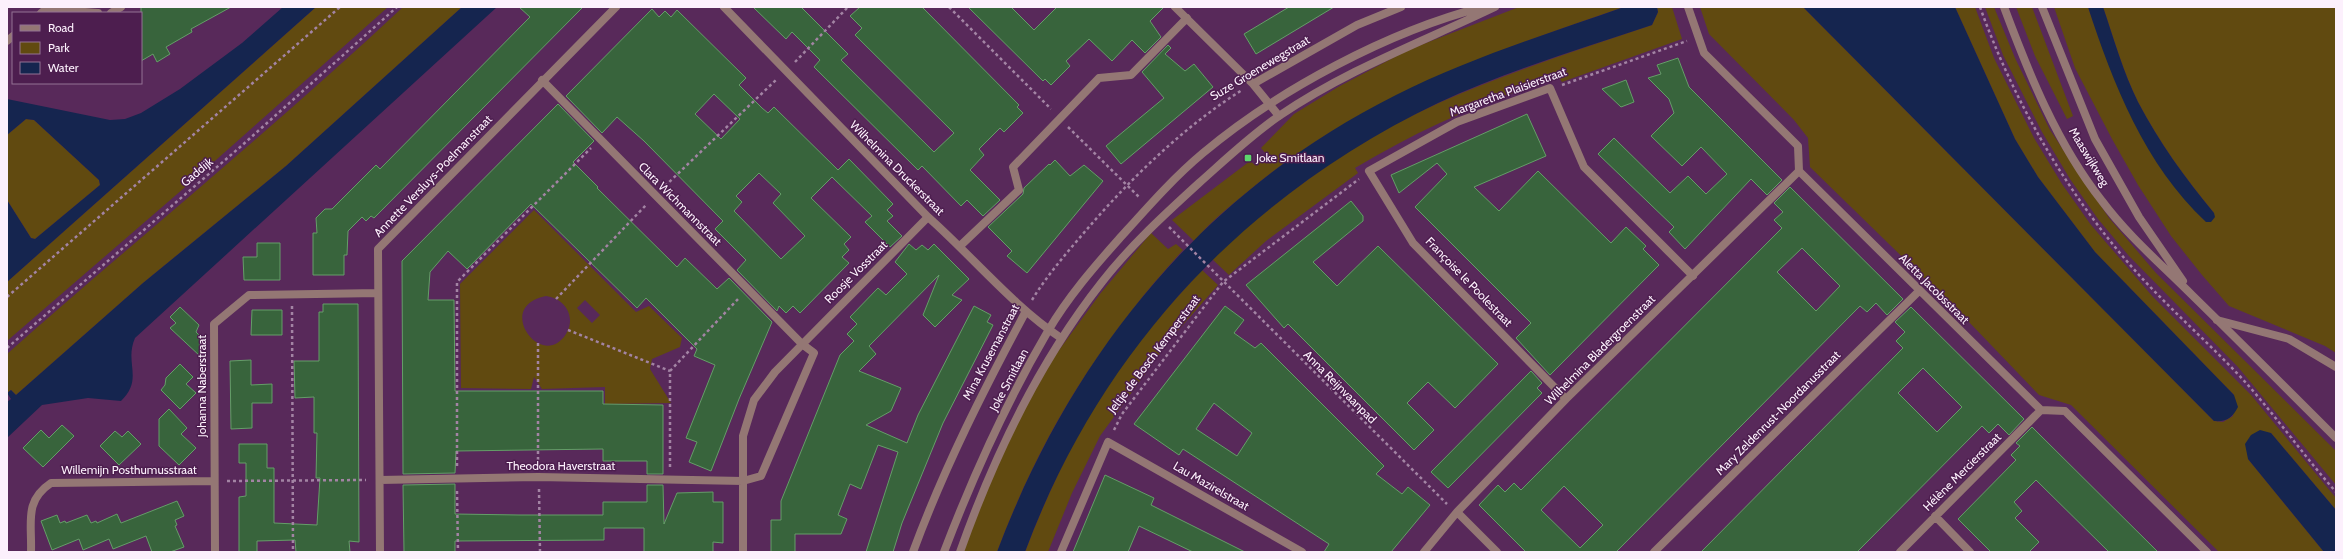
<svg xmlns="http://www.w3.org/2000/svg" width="2343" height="559" viewBox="0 0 2343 559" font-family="Cabin,sans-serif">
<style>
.green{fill:#614a10;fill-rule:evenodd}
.water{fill:#15254f}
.building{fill:#38643c;stroke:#649e68;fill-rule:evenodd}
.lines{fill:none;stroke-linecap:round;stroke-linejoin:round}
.path{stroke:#a384a4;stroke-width:2.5;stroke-dasharray:3 3;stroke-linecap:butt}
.minor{stroke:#947774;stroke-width:8}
.tertiary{stroke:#947774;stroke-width:8}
.poi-dot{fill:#5dd56d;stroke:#4d1e4f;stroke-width:1.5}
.labels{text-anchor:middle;stroke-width:3;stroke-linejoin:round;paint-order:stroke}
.street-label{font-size:12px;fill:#fcf0fc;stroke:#4d1e4f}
.poi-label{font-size:12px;fill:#fcf0fc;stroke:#4d1e4f;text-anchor:start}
</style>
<rect width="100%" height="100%" fill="#58295a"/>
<path class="green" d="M316 7H388L198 176 7 341V282Z
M403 7H462L286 166 143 283 16 395 11 390 7 393V354C138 238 275 127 403 7Z
M1519 7H1624C1490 53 1369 94 1257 184 1235 202 1213 219 1194 241L1172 220 1250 161 1255 165 1267 155 1261 148 1294 114 1338 87 1408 50Z
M1657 7H1672L1682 39 1562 82 1559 78C1485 100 1422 128 1355 168L1358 173 1266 241 1229 275 1212 259C1279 196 1356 140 1441 102 1509 72 1581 49 1652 25L1658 12Z
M1700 7H1803L2214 421 2223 422 2233 416 2234 395 2095 252 2038 177 2015 139 1955 7H1975L1994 58 2034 138 2062 184 2091 225 2153 297 2251 395 2336 498V510L2271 433 2248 459 2324 552H2219L2071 405 2039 395 1968 321 1810 167 1808 138 1794 120 1709 34Z
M1985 7H1994L2015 58 2050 130 2109 218 2156 273 2336 451V485L2238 367 2129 256 2098 219 2070 179 2042 132 2003 55Z
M2016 7H2032L2073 116 2067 119 2035 56Z
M2054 7H2088C2116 90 2145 152 2203 219L2214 213C2185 178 2159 142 2138 102 2123 72 2114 39 2103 7H2336V353L2325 346 2229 306 2202 275 2171 236 2138 185 2112 139 2075 68Z
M26 119 34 120 99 180 100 185 35 239 31 238 7 200V135Z
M534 210 636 312 649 306 682 338 680 347 652 359 650 369 671 403 605 404V387L542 389 534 377 531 389 461 388 460 284ZM546 296C564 298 577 316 566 334 542 372 493 306 546 296ZM585 300 600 315 592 323 577 308Z
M1151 233 1168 249 1176 244 1183 250C1099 342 1041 435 997 552H961L1009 436 1054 357 1100 294Z
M1202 270 1218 285 1169 341 1100 436 1072 493 1048 552H1025C1051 483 1085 415 1129 356 1151 326 1176 298 1202 270Z"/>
<path class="water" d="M283 7H316L7 282V200L31 238 35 239 100 185 99 180 34 120 26 119 7 135V99L110 120 125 119 141 113 180 89 242 43Z
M462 7H497L135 338C124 363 144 379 121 401L88 398 42 405 7 438V402L11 399 7 393 11 390 16 395 143 283 286 166Z
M1624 7H1657L1658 12 1652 25C1581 49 1506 71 1438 103 1244 196 1100 350 1025 552H997C1072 353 1204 191 1396 95 1469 58 1547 34 1624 7Z
M1803 7H1955L2015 139 2038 177 2095 252 2234 395 2238 407C2232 418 2227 422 2214 421Z
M2088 7H2103C2114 39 2123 72 2138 102 2159 142 2185 178 2214 213L2215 217 2211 222H2206C2145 165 2113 84 2088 7Z
M2260 430 2271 433 2336 510V552H2324L2248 459 2245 444 2251 435Z"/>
<path class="building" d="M141 7H231L191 29 192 32 166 47 170 54 157 62 153 54 141 61Z
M519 7H583L374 218 371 216 366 221 362 217 348 231 347 255H344V275H313V233H317L316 218 325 209H332L376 165 380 169 530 17Z
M753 7H801L848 54 841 60 934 152 954 133 855 35 862 28 850 16 860 7H922L1019 105 1017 107 1023 113 1004 132 1000 128 979 149 984 155 970 170 1000 200 983 216 967 200 961 206 922 166 918 170 814 67 820 60 792 32 786 39Z
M968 7H1011L1034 30 1057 7H1164L1150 21 1161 37 1145 53 1132 40 1112 61 1089 39 1066 61 1070 66 1051 85 1045 79 1043 81Z
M1289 7H1334L1256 54 1244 34Z
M652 9 659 17 665 11 671 17 677 10 746 78 739 85 762 108 768 113 774 107 838 170 849 159 893 204 887 210 893 216 887 221 902 236 890 247 865 222 872 216 832 177 811 198 851 237 844 244 849 250 842 257 849 263 800 313 793 306 786 313 779 306 777 311 737 270 746 260 715 229 723 221 644 141 617 117 602 133 566 96ZM714 94 740 119 721 139 695 114ZM759 173 781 194 773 203 805 236 781 259 734 211 742 202 736 196Z
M1168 45 1171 48 1165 54 1185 71 1194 64 1213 87 1121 164 1106 146 1164 98 1142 72Z
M1678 58 1689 87 1782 180 1767 195 1751 179 1685 249 1669 232 1674 227 1598 154 1614 138 1670 193 1688 176 1706 194 1727 174 1701 147 1682 166 1651 136 1674 113 1669 99 1648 78 1661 74 1657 65Z
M1626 80 1634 102 1621 107 1602 89Z
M558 104 594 141 573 162 598 187 597 188 677 267 685 258 717 289 729 278 772 322 739 399 711 471 689 462 697 442 686 438 715 365 694 356 697 349 646 298 637 308 531 204 467 269 448 251 430 272 428 300H454L455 391H603V404L663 405V474H647V461H603V449L456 451 455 473 403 474 402 261Z
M1527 114 1546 156 1474 187 1499 211 1538 171 1611 243 1626 227 1646 246 1643 249 1659 265 1550 375 1516 338 1531 323 1415 207 1447 174 1437 163 1399 193 1391 175Z
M1055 160 1070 176 1084 165 1103 181 1027 273 1007 256 1012 251 988 227 1023 194 1024 188 1049 164 1050 165Z
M1790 187 1903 299 1887 315 1876 303 1867 312 1860 306 1616 552H1526L1479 505 1498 485 1505 492 1514 483 1521 490 1782 228 1774 220 1783 212 1774 203ZM1802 248 1840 286 1816 311 1777 272ZM1564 486 1603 525 1580 548 1541 510Z
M1351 201 1363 216V221L1313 262 1337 286 1378 246 1498 364 1455 408 1428 382 1407 403 1434 430 1414 450 1288 324 1284 328 1246 285Z
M257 243H280V280H244L243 257H257Z
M909 244 916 250 922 245 928 250 934 244 969 279 952 295 962 300 935 327 923 315 939 275 869 346 876 354 859 371 901 388 891 411 866 425 907 443 918 415 974 306 991 315 987 322 993 325 943 423 902 523 893 552H866L898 452 878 445 861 489 850 484 838 515 847 519 841 534H795V552H771V520H781V501L840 355 854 341 847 334 857 324 850 317 878 288 886 295 907 274 895 262Z
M323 304H358L359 542 349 541 350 552H296L295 540 257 541V552H239V497L246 496V463H239V444H267V468H274V523L317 525 320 478H316L317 433H314V397L295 398 294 361H319V312H323Z
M1225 306 1244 320 1234 333 1255 348 1261 343 1384 466 1376 474 1402 494 1408 487 1430 505 1391 552H1324L1329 544 1183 449 1179 455 1134 424ZM1214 403 1252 433 1237 456 1196 429Z
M180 307 199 325 196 332 199 335 201 357 170 328 176 323 170 317Z
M1911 307 2024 419 2009 435 1998 424 1989 433 1982 426 1857 552H1701L1903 348 1896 341 1905 332 1895 322ZM1923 368 1962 407 1937 432 1898 393Z
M252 310H282V335H251Z
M251 360V385L272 384V403H252V428L231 429 230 361Z
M180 364 193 377 186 384 196 393 180 409 161 390 165 385 166 378Z
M1531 371 1542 383 1537 388 1542 393 1448 488 1431 472Z
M169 409 187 428 181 434 196 448 179 465 159 446V419Z
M62 425 74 436 43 467 23 448 41 430 49 438Z
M2032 427 2036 431 2158 552H2109L2036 480 2014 502 2022 511 2015 518 2039 542 2029 552H1991L1958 519 2016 460 2011 455 2020 446 2016 443Z
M115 431 122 437 128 431 141 444 119 465 100 446Z
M1105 475 1154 498 1151 505 1245 552H1193L1139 526 1128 552H1073Z
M455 484V514L519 515H603V502H647V485H663L664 524 677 493 713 492V502H723V543L713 542V552H644V528H604V540L455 541V552H404L403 485Z
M177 501 184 516 175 520 177 525 175 526 184 547 170 552H152L146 536 113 549 109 539 83 550 79 539 52 550 41 521 57 515 60 523 65 521 66 523 87 515 91 523 96 521 97 523 117 514 121 523Z"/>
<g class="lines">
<path class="path" d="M949 7 1051 109
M1980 7C2013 99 2062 185 2125 259 2163 304 2208 341 2247 384 2278 419 2305 457 2336 492
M795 62 848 7
M1562 85 1687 41
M1068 127 1140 198
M665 186 777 79
M1169 227 1447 504
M7 297 340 7
M556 299 647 204
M1032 300C1046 277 1064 256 1082 235 1128 181 1182 128 1242 90
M292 306 293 552
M568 330 670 371
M7 348 239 148 397 7
M1114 430 1122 414 1223 282 1359 179
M457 466V282L591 148
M538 466V343
M670 467V371L739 298
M227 481 366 480
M539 489 540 552
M457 491 458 552"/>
<path class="minor" d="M724 7 928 217C972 256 1013 306 1061 338
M1175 7 1253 84 1279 116
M1688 7 1704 53 1798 146 1799 171 2041 410 2065 411 2207 552
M41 13 46 9 98 13
M111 13 121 7
M7 41 13 36
M542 80 802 344 814 353 761 476 743 481V552
M1253 84 1357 25 1401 7
M960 246 1019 190 1013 167 1099 78 1131 75 1187 18
M2217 320 2289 339 2336 367
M1566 399 1413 243 1369 171 1457 122 1550 88 1584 167 1693 276
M380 480 538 477 743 481V436L754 400 775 372 928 217
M1457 512 1497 552
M1935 516 1970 552
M31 552C32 522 24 501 51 483L213 481
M215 552 214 324 249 295 378 293
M380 552 378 249 616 7
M913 552C944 468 984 389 1026 311
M1061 552 1108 442 1302 552
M1424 552 1457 512 1566 399 1799 171
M1654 552 1919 291
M1900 552 2041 410"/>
<path class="tertiary" d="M2004 7C2029 74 2057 144 2102 201 2128 236 2161 264 2192 295 2240 342 2288 390 2336 438
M2042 7 2095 139 2139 217 2183 281
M944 552C973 476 1007 401 1048 331 1068 297 1094 267 1119 239 1146 209 1173 178 1203 153 1278 90 1389 31 1483 7
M960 552C994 456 1038 363 1102 282 1130 246 1165 214 1199 183 1225 160 1250 136 1279 116 1346 70 1422 42 1495 7"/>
</g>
<rect class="poi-dot" x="1244" y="154" width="8" height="8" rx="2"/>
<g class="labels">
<g class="street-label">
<text transform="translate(1260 68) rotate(-31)" y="4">Suze Groenewegstraat</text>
<text transform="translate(1508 92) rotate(-20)" y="4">Margaretha Plaisierstraat</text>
<text transform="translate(2089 157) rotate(59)" y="4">Maaswijkweg</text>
<text transform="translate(897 168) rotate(45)" y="4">Wilhelmina Druckerstraat</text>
<text transform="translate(197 172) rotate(-40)" y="4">Gaddijk</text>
<text transform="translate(433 176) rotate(-46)" y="4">Annette Versluys-Poelmanstraat</text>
<text transform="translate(680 204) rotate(45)" y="4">Clara Wichmannstraat</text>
<text transform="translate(856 272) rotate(-45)" y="4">Roosje Vosstraat</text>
<text transform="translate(1469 282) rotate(46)" y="4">Françoise le Poolestraat</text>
<text transform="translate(1934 289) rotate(45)" y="4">Aletta Jacobsstraat</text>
<text transform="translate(1600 350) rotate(-45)" y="4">Wilhelmina Bladergroenstraat</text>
<text transform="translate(991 352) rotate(-62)" y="4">Mina Krusemanstraat</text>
<text transform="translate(1154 354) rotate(-53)" y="4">Jeltje de Bosch Kemperstraat</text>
<text transform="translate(1009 380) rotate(-62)" y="4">Joke Smitlaan</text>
<text transform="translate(202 386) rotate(-90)" y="4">Johanna Naberstraat</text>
<text transform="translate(1340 387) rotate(45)" y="4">Anna Reijnvaanpad</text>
<text transform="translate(1778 413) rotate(-45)" y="4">Mary Zeldenrust-Noordanusstraat</text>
<text x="561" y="470">Theodora Haverstraat</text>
<text x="129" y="474">Willemijn Posthumusstraat</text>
<text transform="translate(1962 472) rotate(-45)" y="4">Hélène Mercierstraat</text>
<text transform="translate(1211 486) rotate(30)" y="4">Lau Mazirelstraat</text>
</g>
<g class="poi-label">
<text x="1256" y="162">Joke Smitlaan</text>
</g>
</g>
<rect width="2343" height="559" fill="none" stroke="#fcf0fc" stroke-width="16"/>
<rect x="12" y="12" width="130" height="72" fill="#4d1e4f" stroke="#937294"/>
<rect x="20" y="25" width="20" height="6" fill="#947774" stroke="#937294"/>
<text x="48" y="32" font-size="12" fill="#fcf0fc">Road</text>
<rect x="20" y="42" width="20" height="12" fill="#614a10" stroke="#937294"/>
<text x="48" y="52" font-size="12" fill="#fcf0fc">Park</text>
<rect x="20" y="62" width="20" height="12" fill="#15254f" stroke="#937294"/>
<text x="48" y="72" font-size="12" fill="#fcf0fc">Water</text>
</svg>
